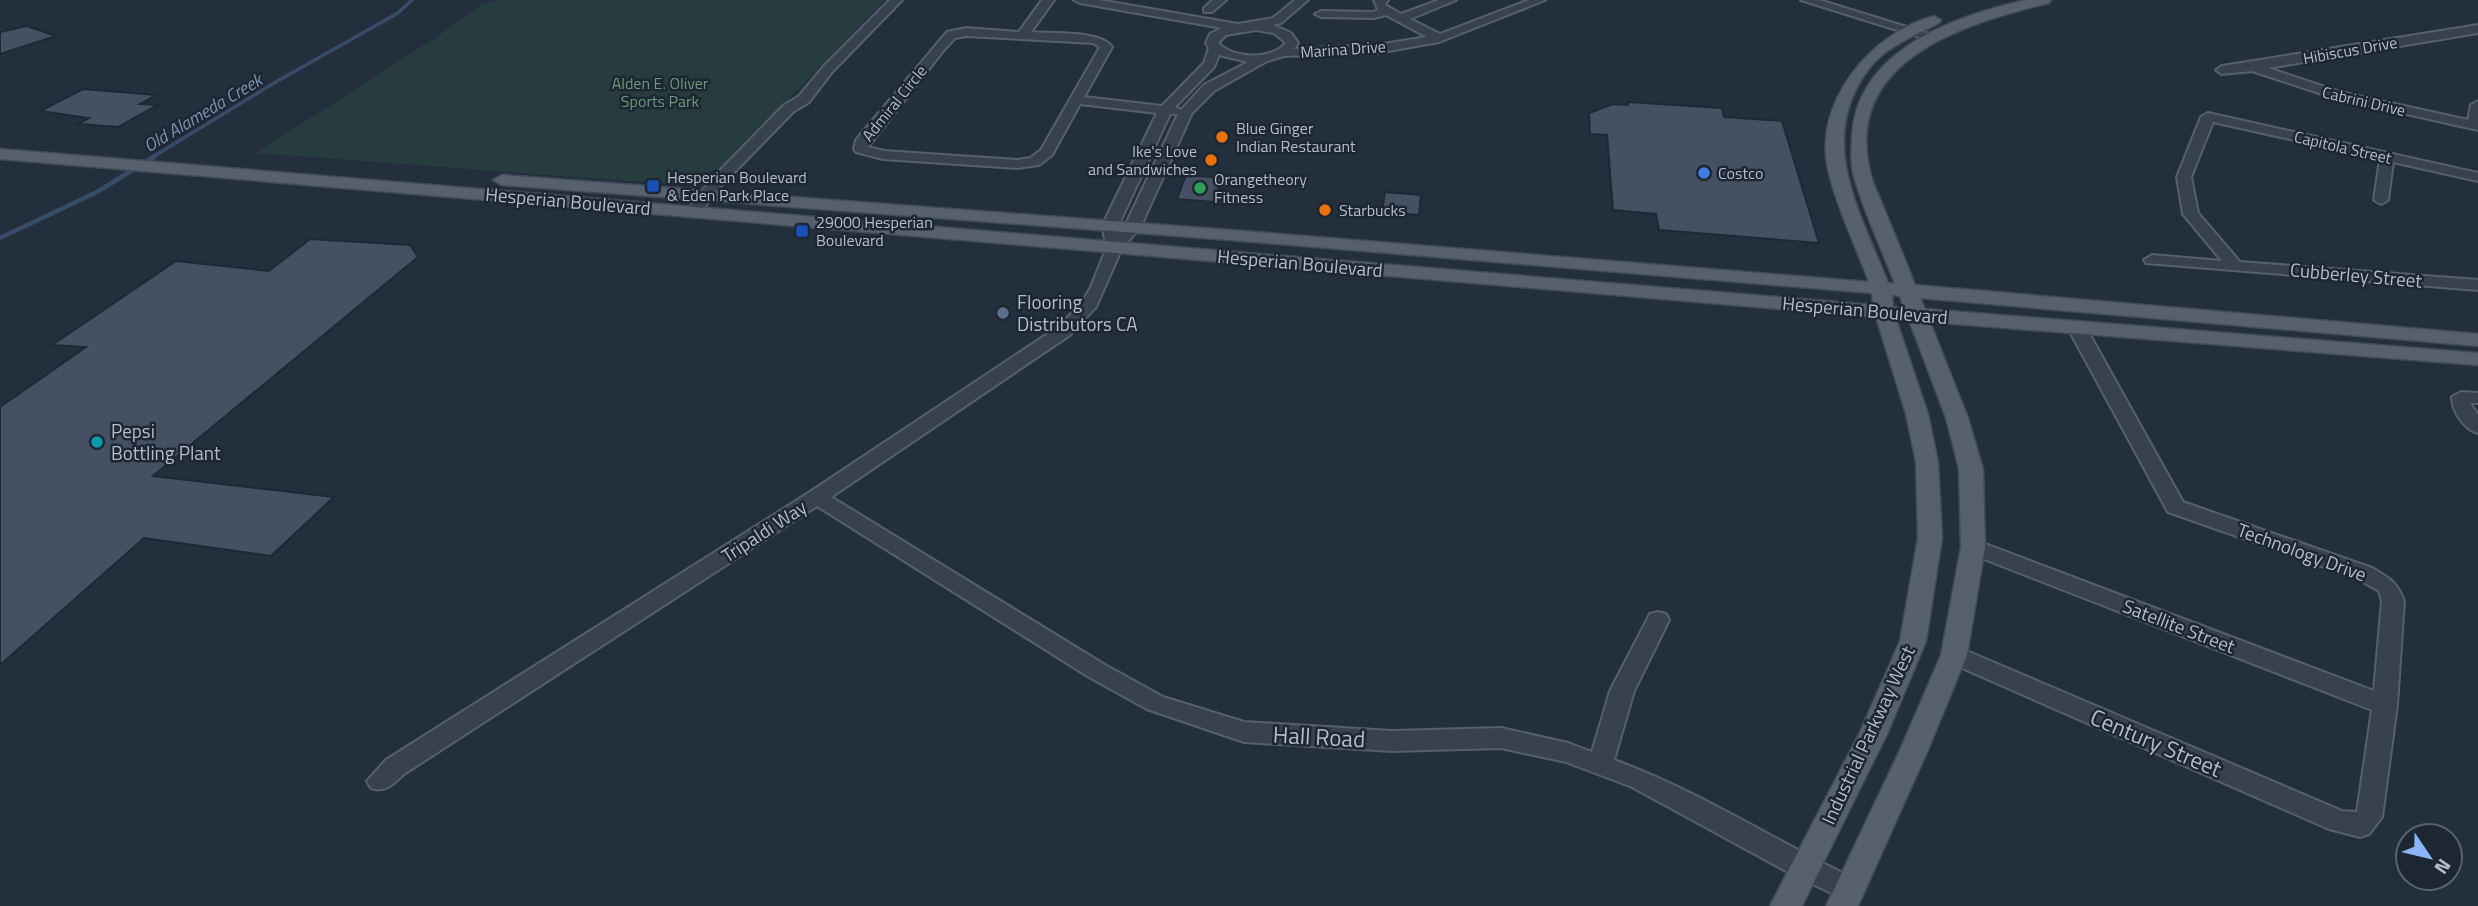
<svg xmlns="http://www.w3.org/2000/svg" width="2478" height="906" viewBox="0 0 2478 906" font-family="'Titillium Web',sans-serif">
<style>
.green{fill:#263c3f}
.lines{fill:none;stroke-linecap:round;stroke-linejoin:round}
.stream-far1{stroke:#394c67;stroke-width:3.5}
.stream{stroke:#394c67;stroke-width:4.5}
.building{fill:#455162;stroke:#1f2835;stroke-width:2}
.minor-casing{stroke:#565f6c;stroke-width:4}
.major-casing{stroke:#414a57;stroke-width:3}
.minor{fill:#38414e;fill-rule:evenodd}
.major{fill:#56606e;fill-rule:evenodd}
.food-dot{fill:#e8710a;stroke:#1d2633;stroke-width:2.5}
.shop-dot{fill:#3f7fe0;stroke:#1d2633;stroke-width:2.5}
.transit-dot{fill:#1a4fb4;stroke:#1d2633;stroke-width:2.5}
.leisure-dot{fill:#2e9e5b;stroke:#1d2633;stroke-width:2.5}
.service-dot{fill:#5c6f8a;stroke:#1d2633;stroke-width:2.5}
.culture-dot{fill:#0f9aa8;stroke:#1d2633;stroke-width:2.5}
.labels{text-anchor:middle;stroke-width:5;stroke-linejoin:round;paint-order:stroke}
.far-street-label{font-size:16px;fill:#b4bcc9;stroke:#1d2633}
.far-park-label{font-size:16px;fill:#6b9a76;stroke:#1d2633}
.far-poi-label{font-size:16px;fill:#b4bcc9;stroke:#1d2633;text-anchor:start}
.far-water-label{font-size:18px;font-style:italic;fill:#7c92b1;stroke:#1d2633}
.street-label{font-size:19px;fill:#b4bcc9;stroke:#1d2633}
.poi-label{font-size:19px;fill:#b4bcc9;stroke:#1d2633;text-anchor:start}
.near-street-label{font-size:23px;fill:#b4bcc9;stroke:#1d2633}
</style>
<rect width="100%" height="100%" fill="#242f3e"/>
<path class="green" d="M499 0H885L714 176 695 186 256 153 435 38 482 4Z"/>
<g class="lines">
<path class="stream-far1" d="M151 158 274 83 398 13 412 0"/>
<path class="stream" d="M0 238 97 192 154 157"/>
</g>
<path class="building" d="M27 26 56 36 0 54V32Z
M83 89 156 95 140 104 158 105 118 127 78 124 89 118 40 111Z
M1628 102 1722 108 1724 117 1782 121 1819 243 1659 230 1656 214 1613 210 1607 135 1590 134 1589 113 1613 104 1628 105Z
M1186 175 1222 178 1214 202 1177 199Z
M1385 192 1421 195 1419 215 1382 212Z
M310 239 410 245 418 257 153 476 334 497 271 556 144 538 0 665V407L86 347 52 345 176 261 269 271Z"/>
<g class="lines">
<g class="minor-casing">
<path id="minor" d="M890 0H902L832 72 809 102 793 112 719 188 699 214H689L687 211 709 182 783 106 799 96 824 66Z
M1042 0H1054L1031 32C1051 34 1100 30 1112 47L1084 97 1162 106 1204 63 1209 48 1206 43 1210 34 1222 28 1080 3 1074 0H1099L1238 24 1273 18 1295 0H1308L1281 23 1273 25 1291 33 1298 43 1294 49 1377 45 1427 37 1386 15 1374 18 1321 17 1315 14 1321 11 1373 12 1378 10 1374 0H1388L1385 5 1401 14 1439 0H1456L1410 19 1440 34 1529 0H1545L1439 42 1377 53 1284 56 1267 61 1214 91 1192 113 1140 228 1122 248 1096 307 1070 335 831 497 1105 665 1163 697 1244 722 1392 731 1501 728 1568 743 1592 752 1610 691 1647 620 1650 614 1658 612 1666 614 1669 620 1634 691 1614 760C1700 791 1778 843 1861 882L1864 890 1861 898 1851 902 1795 876 1632 787 1566 762 1501 748 1392 751 1244 742 1147 709 1089 677 817 506 404 774C393 784 386 793 371 788L367 781 386 760 810 492 1058 327 1081 304 1091 287 1107 247 1102 226 1157 113 1080 104 1052 155 1039 165 1017 168 883 159 856 152 854 149 856 140 947 32 966 28 1019 32ZM1256 30 1274 33 1286 43C1271 60 1234 59 1218 43L1226 35ZM966 36 1093 43 1100 47 1041 150 1030 158 1017 160 884 151 868 147 943 51 955 38ZM1219 55 1248 62 1204 85 1181 110 1175 107 1214 67ZM1170 114H1178L1125 226 1119 233 1118 226Z
M1213 0H1226L1212 12H1204V8Z
M1801 0H1819L1939 37 1929 40Z
M2478 25V33L2268 68 2340 92 2468 120 2471 105 2478 101V130L2331 97 2252 71 2222 74 2216 70 2222 66Z
M2208 113 2478 173V181L2393 162 2388 200 2381 204 2374 200 2380 159 2213 122 2191 177 2198 213 2240 262 2478 280V290L2146 263 2144 260 2152 255 2222 261 2183 214 2177 177 2201 117Z
M2077 323 2086 328 2183 502 2372 568C2389 578 2397 582 2404 601L2397 705 2382 817 2369 834 2360 837 2329 829 1946 661 1943 655 1946 649 1954 646 1962 649 2342 811 2357 812 2372 710 1966 552 1963 547 1966 542H1980L2374 691 2382 601 2379 591 2356 578 2168 512 2068 328Z
M2461 392 2478 393V403H2470L2478 415V433C2464 429 2452 411 2452 397Z"/>
</g>
<g class="major-casing">
<path id="major" d="M2026 0H2051L2049 3C1967 23 1843 59 1870 171 1872 183 1879 195 1883 206 1894 233 1905 259 1915 285L2478 334V346L1920 298 1925 309 2478 353V365L1930 322 1968 418 1983 469 1985 547 1967 655 1928 750 1858 906H1826L1900 750 1941 655 1961 547 1959 469 1946 418 1909 320 1896 319 1928 414 1938 462 1942 538 1926 641 1888 732 1802 906H1770L1860 732 1900 641 1918 538 1916 462 1906 414 1876 317 0 159V149L1873 305 1872 293 1243 241 502 185 493 180 502 175 1243 231 1869 282C1856 247 1836 205 1828 170 1813 102 1871 33 1934 16L1941 20 1939 23C1916 35 1888 46 1871 66 1814 138 1860 211 1888 283L1895 284C1881 247 1863 210 1853 173 1851 163 1851 151 1852 141 1853 51 1954 16 2026 0ZM1892 295 1900 296 1904 308 1893 307Z"/>
</g>
<use href="#minor" class="minor"/>
<use href="#major" class="major"/>
</g>
<g class="food-dot">
<circle cx="1222" cy="137" r="7"/>
<circle cx="1211" cy="160" r="7"/>
<circle cx="1325" cy="210" r="7"/>
</g>
<circle class="shop-dot" cx="1704" cy="173" r="7"/>
<g class="transit-dot">
<rect x="646" y="179" width="14" height="14" rx="3.5"/>
<rect x="795" y="224" width="14" height="14" rx="3.5"/>
</g>
<circle class="leisure-dot" cx="1200" cy="188" r="7"/>
<circle class="service-dot" cx="1003" cy="313" r="7"/>
<circle class="culture-dot" cx="97" cy="442" r="7"/>
<g class="labels">
<g class="far-street-label">
<text transform="translate(1343 49) rotate(-4)" y="6">Marina Drive</text>
<text transform="translate(2350 50) rotate(-10)" y="6">Hibiscus Drive</text>
<text transform="translate(2364 101) rotate(13)" y="6">Cabrini Drive</text>
<text transform="translate(894 103) rotate(-51)" y="6">Admiral Circle</text>
<text transform="translate(2343 147) rotate(13)" y="6">Capitola Street</text>
</g>
<g class="far-park-label">
<text x="660" y="89">Alden E. Oliver<tspan x="660" dy="18">Sports Park</tspan></text>
</g>
<g class="far-poi-label">
<text x="1236" y="134">Blue Ginger<tspan x="1236" dy="18">Indian Restaurant</tspan></text>
<text x="1197" y="157" text-anchor="end">Ike's Love<tspan x="1197" dy="18">and Sandwiches</tspan></text>
<text x="1718" y="179">Costco</text>
<text x="667" y="183">Hesperian Boulevard<tspan x="667" dy="18">&amp; Eden Park Place</tspan></text>
<text x="1214" y="185">Orangetheory<tspan x="1214" dy="18">Fitness</tspan></text>
<text x="1339" y="216">Starbucks</text>
<text x="816" y="228">29000 Hesperian<tspan x="816" dy="18">Boulevard</tspan></text>
</g>
<g class="far-water-label">
<text transform="translate(203 113) rotate(-31)" y="6">Old Alameda Creek</text>
</g>
<g class="street-label">
<text transform="translate(568 201) rotate(5)" y="7">Hesperian Boulevard</text>
<text transform="translate(1300 263) rotate(5)" y="7">Hesperian Boulevard</text>
<text transform="translate(2356 275) rotate(5)" y="7">Cubberley Street</text>
<text transform="translate(1865 310) rotate(5)" y="7">Hesperian Boulevard</text>
<text transform="translate(764 531) rotate(-33)" y="7">Tripaldi Way</text>
<text transform="translate(2302 552) rotate(20)" y="7">Technology Drive</text>
<text transform="translate(2179 626) rotate(21)" y="7">Satellite Street</text>
<text transform="translate(1868 735) rotate(-65)" y="7">Industrial Parkway West</text>
</g>
<g class="poi-label">
<text x="1017" y="309">Flooring<tspan x="1017" dy="22">Distributors CA</tspan></text>
<text x="111" y="438">Pepsi<tspan x="111" dy="22">Bottling Plant</tspan></text>
</g>
<g class="near-street-label">
<text transform="translate(1319 737) rotate(3)" y="8">Hall Road</text>
<text transform="translate(2156 743) rotate(23)" y="8">Century Street</text>
</g>
</g>
<g transform="translate(2429 857) rotate(125)"><circle r="33" fill="#1d2633" stroke="#59626f" stroke-width="2"/>
<path d="M0-5L12 26L0 18L-12 26Z" fill="#8ab4f8"/>
<text y="-10" font-size="19" font-weight="bold" text-anchor="middle" fill="#b4bcc9">N</text>
</g>
</svg>
